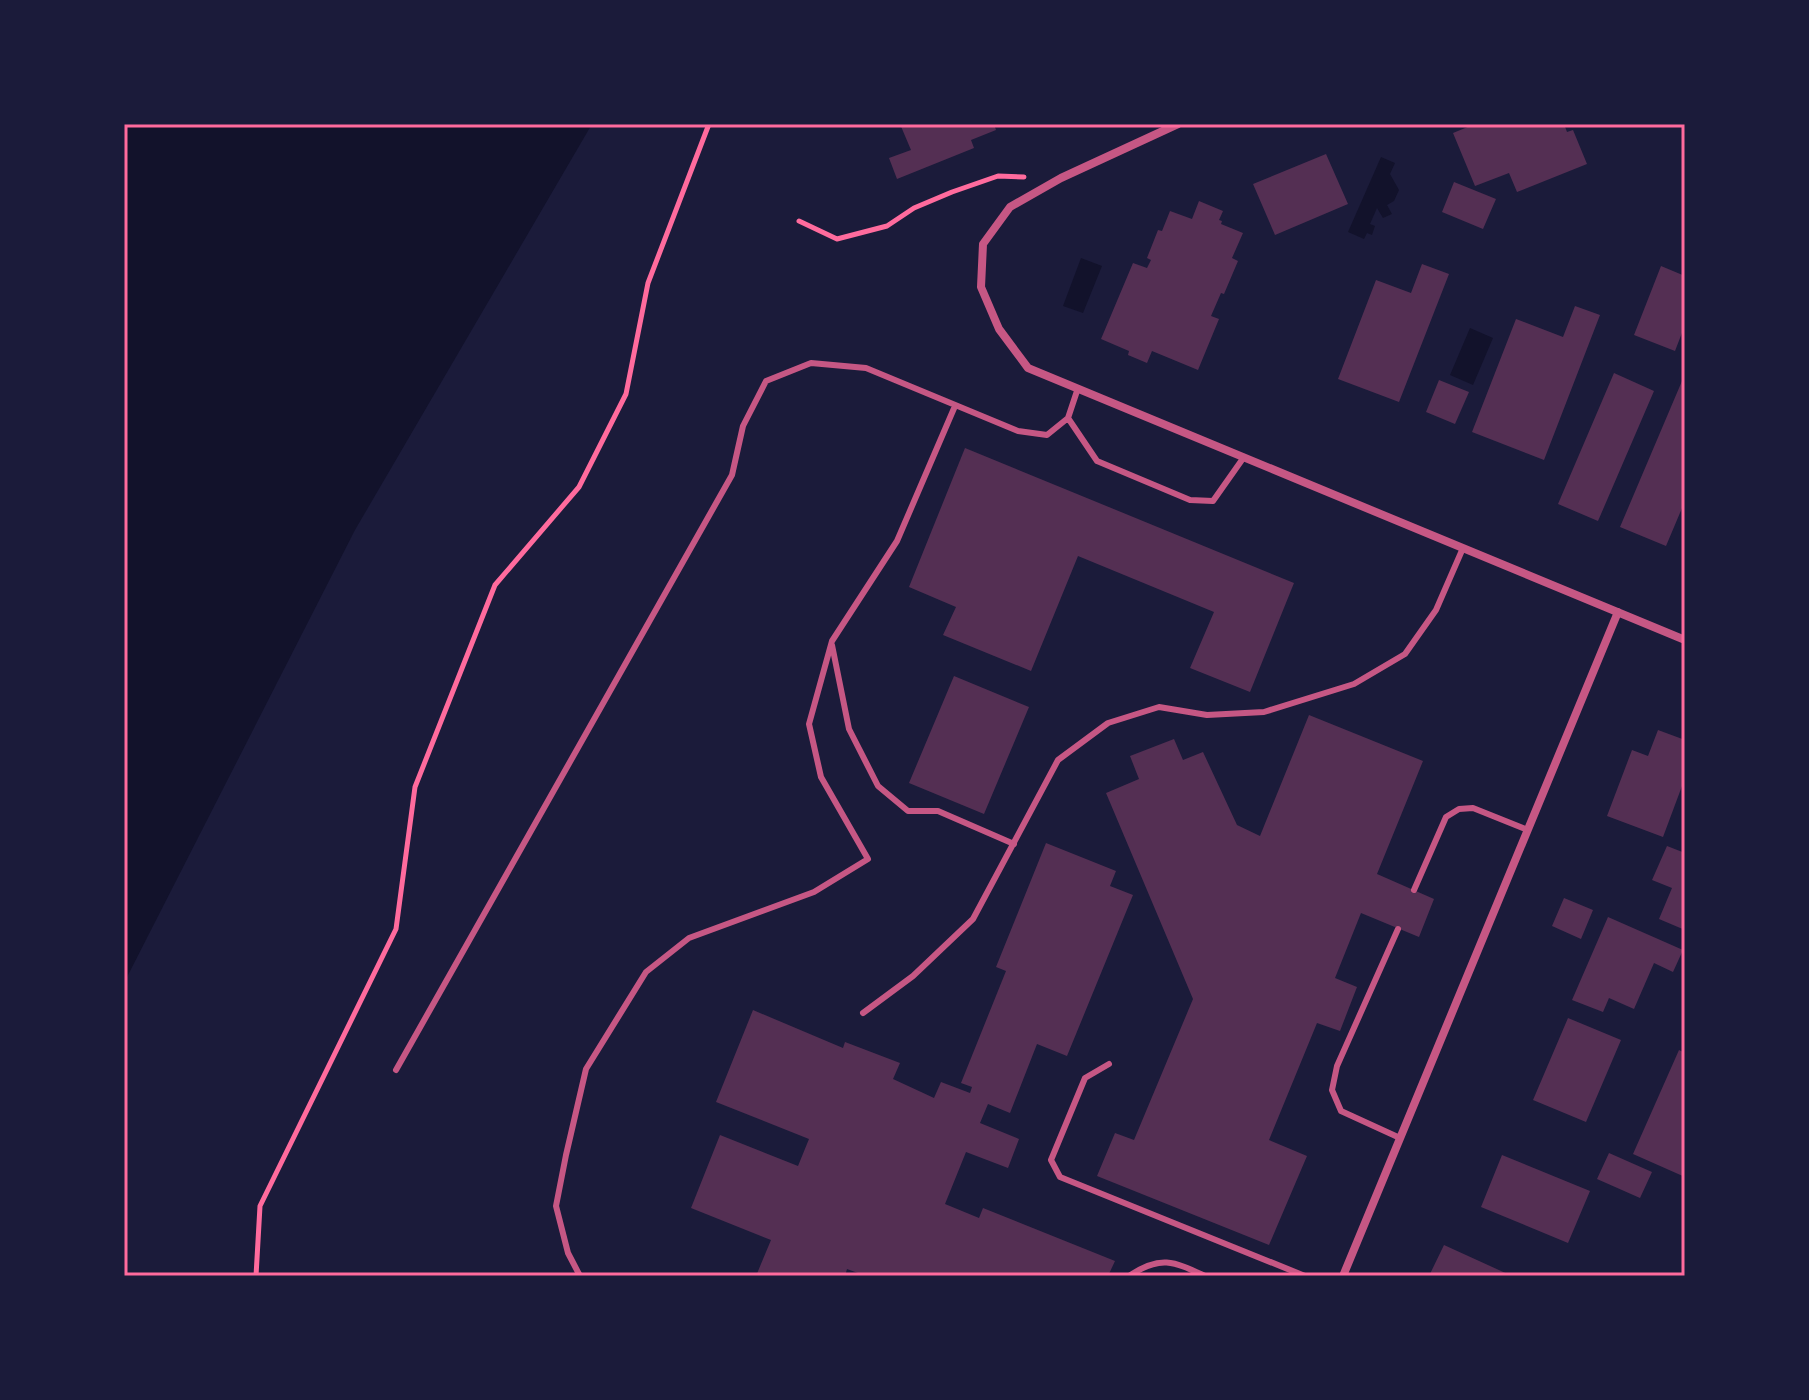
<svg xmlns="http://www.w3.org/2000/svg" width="1809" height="1400" viewBox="0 0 1809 1400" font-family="'Noto Serif',serif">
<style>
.water{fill:#12122b}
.building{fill:#542f53}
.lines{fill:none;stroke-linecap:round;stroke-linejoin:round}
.path{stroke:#ff6b9d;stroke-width:5}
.service{stroke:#c65784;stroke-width:6}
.minor{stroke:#c65784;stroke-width:8}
.neatline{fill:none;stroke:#ff6b9d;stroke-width:3}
</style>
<rect width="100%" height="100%" fill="#1b1b3a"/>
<path class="water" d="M124 124H592L355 530 124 983Z
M1381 157 1395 163 1390 174 1399 190 1394 201 1387 205 1392 214 1383 218 1377 208 1370 224 1375 226 1372 235 1367 233 1364 239 1348 232Z
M1081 258 1102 266 1083 313 1063 306Z
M1470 328 1493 338 1473 385 1450 375Z"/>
<path class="building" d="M900 124H994L996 130 971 140 974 148 897 179 889 158 911 150Z
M1475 124H1564L1567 132 1573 130 1587 164 1517 192 1509 173 1475 186 1453 133Z
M1326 154 1348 204 1275 235 1253 184Z
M1454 182 1496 199 1483 229 1442 212Z
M1199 201 1223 211 1219 220 1222 221 1221 224 1243 233 1232 258 1238 261 1224 294 1221 293 1211 316 1219 319 1198 370 1152 351 1147 363 1128 355 1129 351 1101 339 1133 263 1147 268 1151 260 1147 258 1158 230 1162 231 1170 211 1192 219Z
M1422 264 1449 274 1399 402 1338 379 1376 280 1411 293Z
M1661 266 1685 276V325L1675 351 1634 335Z
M1575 306 1600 315 1544 460 1472 432 1516 319 1563 337Z
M1614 373 1654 391 1598 521 1558 504Z
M1439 380 1469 392 1455 424 1426 412Z
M1682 381 1685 382V501L1666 546 1620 527Z
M965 448 1294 583 1250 692 1190 668 1214 612 1078 556 1031 671 943 635 956 607 909 587Z
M954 676 1029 707 984 814 909 783Z
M1309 715 1423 761 1377 874 1434 899 1419 937 1361 913 1335 978 1357 987 1340 1031 1317 1023 1269 1140 1307 1156 1269 1245 1097 1176 1115 1133 1134 1140 1193 999 1106 793 1139 779 1130 756 1174 739 1183 760 1203 752 1237 825 1260 836Z
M1658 730 1685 740V778L1663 837 1607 816 1632 750 1648 756Z
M1046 843 1116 871 1110 886 1133 895 1067 1056 1037 1044 1010 1113 988 1104 980 1123 1019 1139 1008 1168 966 1152 945 1204 979 1218 983 1208 1115 1261 1108 1276H866L847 1269 845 1276H756L771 1240 691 1208 720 1135 798 1166 809 1139 716 1102 753 1010 843 1048 845 1042 900 1063 893 1079 934 1098 941 1082 970 1093 972 1087 961 1083 1006 971 996 967Z
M1667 846 1685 853V930L1659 919 1672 888 1652 880Z
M1564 898 1593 910 1581 939 1552 926Z
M1608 917 1683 950 1673 972 1654 963 1634 1009 1609 998 1603 1012 1572 1000Z
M1568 1018 1621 1040 1586 1122 1533 1100Z
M1679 1050 1685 1053V1177L1633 1154Z
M1609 1153 1652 1172 1640 1198 1597 1179Z
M1502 1155 1590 1191 1568 1243 1481 1207Z
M1444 1245 1512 1276H1429Z"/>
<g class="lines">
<path class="path" d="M799 221 837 239 887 226 914 208 952 192 998 176 1024 177
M256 1276 260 1206 396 929 415 787 495 585 579 487 626 394 648 283 709 124"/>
<path class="service" d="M1068 418 1097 461 1190 500 1213 501 1244 457
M832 645 849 729 878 786 908 811H938L1014 844
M1414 890 1446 817 1459 809 1473 808 1528 830
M1398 929 1337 1066 1332 1090 1341 1111 1400 1138
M863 1013 913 976 973 919 1058 760 1108 723 1159 707 1207 715 1264 712 1354 684 1405 654 1436 610 1463 548
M1109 1064 1085 1078 1051 1160 1060 1177 1305 1276
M396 1070 732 475 743 426 766 381 811 363 866 368 1018 431 1047 435 1068 418 1078 388
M580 1276 568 1253 556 1206 566 1155 586 1069 646 972 689 938 814 892 868 859 821 777 809 724 832 641 897 541 955 406
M1129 1276C1160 1255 1173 1261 1205 1276"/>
<path class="minor" d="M1178 124 1061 178 1010 207 983 244 981 287 999 329 1028 368 1685 640
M1343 1276 1618 612"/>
</g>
<rect width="1809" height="1400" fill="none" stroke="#1b1b3a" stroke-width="252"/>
<rect x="126" y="126" width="1557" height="1148" class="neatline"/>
</svg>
